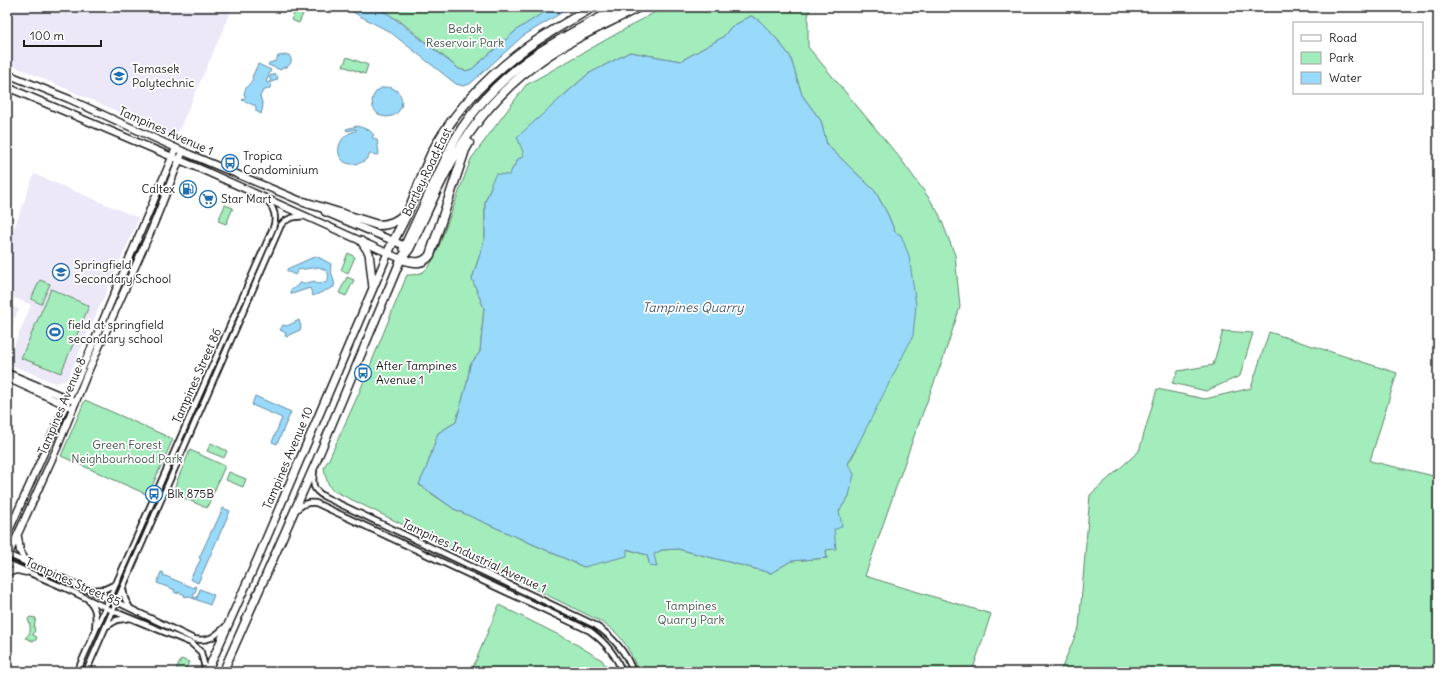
<svg xmlns="http://www.w3.org/2000/svg" width="1445" height="679" viewBox="0 0 1445 679" font-family="Delius,sans-serif">
<style>
.built{fill:#ece8f7}
.green{fill:#a3ecbb;stroke:#60846c;fill-rule:evenodd}
.water{fill:#99d9fa;stroke:#678da1}
.lines{fill:none;stroke-linecap:round;stroke-linejoin:round}
.street-casing{stroke:#1c1c1c;stroke-width:8}
.secondary-casing{stroke:#1c1c1c;stroke-width:9}
.primary-casing{stroke:#1c1c1c;stroke-width:10}
.highway-casing{stroke:#1c1c1c;stroke-width:11}
.street{stroke:#fff;stroke-width:4.5}
.secondary{stroke:#fff;stroke-width:6}
.primary{stroke:#fff;stroke-width:7}
.highway{stroke:#fff;stroke-width:8}
.labels{text-anchor:middle;stroke-width:3.5;stroke-linejoin:round;paint-order:stroke}
.park-label{font-size:12px;fill:#445a4c;stroke:#fff}
.poi-label{font-size:12px;fill:#1c1c1c;stroke:#fff;text-anchor:start}
.street-label{font-size:12px;fill:#1c1c1c;stroke:#fff}
.water-label{font-size:13px;font-style:italic;fill:#485e6a;stroke:#fff}
</style>
<rect width="100%" height="100%" fill="#fff"/>
<filter id="ink" filterUnits="userSpaceOnUse"><feTurbulence type="fractalNoise" baseFrequency=".025" numOctaves="2"/><feDisplacementMap in="SourceGraphic" scale="8" xChannelSelector="R" yChannelSelector="G"/><feConvolveMatrix kernelMatrix="1 2 1 2 8 2 1 2 1" color-interpolation-filters="sRGB"/></filter>
<g filter="url(#ink)">
<path class="built" d="M7 7H233L176 137 7 63Z
M34 174 139 218 67 380 55 383 7 363 31 305 7 295V248Z
M12 302 13 303 12 306 19 309 15 318 13 317 12 320 14 321 10 328 7 327V304L10 305Z"/>
<path class="green" d="M297 7H306L299 23 291 20Z
M375 7H553L518 29 472 69 466 71 459 69 400 21Z
M664 7H810L808 17V47L900 158 929 198 939 214 955 255 960 307 943 359 913 439 865 576 991 614 972 672H638C633 657 626 642 614 631 609 627 603 623 598 620L332 490C327 483 325 476 324 467L329 459 359 393 407 275C425 275 428 269 436 254L471 159 526 85ZM751 16 760 21 776 38 790 56 802 95 821 121 827 145 875 191 888 215 895 232 855 452 848 464 849 496 839 511 826 550 827 558 791 561 771 573 678 549 662 550 653 554 656 566H650L647 555 626 549 584 567 454 509 419 485 426 469 438 433 456 422 467 383 470 365 480 352 484 308 472 279 485 238V202L491 187 509 175 518 159 523 157V152L563 96 588 74 630 52 681 61 723 37 731 27Z
M347 57 368 65 365 74 343 66Z
M225 205 233 208 226 224 218 221Z
M348 253 355 257 348 273 341 270Z
M347 277 354 280 346 296 339 293Z
M40 280 50 284 41 304 31 299Z
M51 289 89 306 61 373 21 358Z
M1223 331 1253 333 1240 376 1206 391 1172 383 1178 371 1213 365Z
M1269 332 1397 373 1370 461 1438 477V672H1060L1079 627 1090 495 1139 451 1157 389 1205 399 1251 388Z
M85 400 173 439 148 495 61 456Z
M211 443 227 451 224 458 207 451Z
M190 450 225 466 207 508 172 493Z
M229 472 246 479 243 487 226 480Z
M499 605 569 640 602 660 610 672H471Z
M30 617 36 618 34 627 35 631 34 632 33 635 37 637 36 640 33 641 25 638C33 632 30 626 28 619Z
M181 659 189 662 184 672H175Z"/>
<path class="water" d="M343 7H375L390 15 459 69 466 71 472 69 518 29 549 9 553 7H571L523 36 470 84 463 86 456 84 390 32Z
M751 16 760 21 776 38 790 56 802 95 821 121 827 145 875 191 888 215 895 232 901 235 909 256 916 305 913 336 848 464 854 474 849 496 839 511 842 526 837 529H834L836 549 826 550 827 558 791 561 771 573 678 549 662 550 654 554 657 567 650 566 647 555 627 549V556L584 567 454 509 419 484 426 469 438 433 456 422 467 383 470 365 480 352 484 308 472 279 485 238V202L491 187V183L496 174 509 175 518 159 523 157V152L517 137 588 74 630 52 681 61 723 37 731 27Z
M286 55H289C294 62 290 67 282 68L281 70 268 65 269 63 276 61 278 56Z
M258 64 271 70 266 82 269 83 271 79 269 78 271 75 273 76 274 73 278 77 277 80 271 82 270 88 263 91 260 96 263 106 261 114 256 111V106L242 100 246 96 244 95C245 85 250 86 253 78L252 77Z
M372 102a15 15 0 1 1 30 0a15 15 0 1 1-30 0Z
M357 126 369 130 374 135 372 137 377 140 379 153 378 155 370 154C367 160 363 163 355 164 332 166 334 135 356 131V129L347 131 346 129Z
M316 256 331 264C329 273 336 279 334 287L313 296 310 288 292 294 290 291 298 285 299 283H306L315 281 316 283 320 284 322 282 326 283C329 279 329 275 327 271L319 267 298 270 295 275 287 271V269Z
M299 320 301 327 300 330 289 335 287 337 285 336 286 333 280 330 283 325 287 326Z
M255 396 291 412 277 444 272 442 282 418 252 405Z
M223 508 230 511 198 583 190 579 201 559 199 558 212 530H213Z
M161 572 164 573 163 575 194 588 195 586 197 587 193 597 197 598 200 589 214 595 210 605 187 596 186 597 184 596 185 595 178 592V594L174 592 175 590 157 583Z"/>
<g class="lines">
<g class="street-casing">
<path id="street" d="M314 471C312 486 313 490 325 497L595 625C613 637 626 651 633 672
M296 510C303 504 307 502 316 503L590 631C605 642 616 654 622 672
M7 554 121 604 194 639C210 642 215 636 226 626
M7 563 65 588 113 611 191 643 201 652 206 672
M123 589 125 599 130 608
M91 590 105 589 116 584
M89 601C97 609 96 618 95 629
M107 626 117 620 130 618
M77 672 273 228C277 217 275 208 266 200
M86 672 281 225C287 217 296 217 305 216"/>
</g>
<g class="secondary-casing">
<path id="secondary" d="M7 74 69 99 189 154 308 204
M7 87 203 170 401 259
M325 212 405 246
M7 373 76 402
M7 378 68 406
M7 535 93 344 176 148
M18 537 20 551 27 563
M7 558 57 448 87 374 151 231 183 151
M7 573 17 570 26 572"/>
</g>
<g class="primary-casing">
<path id="primary" d="M361 241 369 253 373 288
M207 672 258 558 388 253
M223 672 316 462 401 259"/>
</g>
<g class="highway-casing">
<path id="highway" d="M304 202 378 225C390 225 397 221 405 214
M404 248 453 143C475 103 512 68 551 45 574 31 598 19 621 7
M388 253C394 238 403 224 409 209 418 189 425 164 436 145 458 107 491 74 526 48 547 33 571 20 593 7
M401 259 409 249C428 211 444 170 468 135 488 106 514 79 543 59 572 38 607 24 639 7
M401 259C412 262 422 266 430 255L465 150 469 143"/>
</g>
<use href="#street" class="street"/>
<use href="#secondary" class="secondary"/>
<use href="#primary" class="primary"/>
<use href="#highway" class="highway"/>
</g>
</g>
<defs>
<g id="university-ring" transform="scale(0.9)"><circle r="9.5" fill="#fff" stroke="#1f6fb2" stroke-width="1.5"/><path d="M0-5L7-2L0 1L-7-2ZM-4 1L0 2.5L4 1V4Q0 6-4 4Z" fill="#1f6fb2"/></g>
<g id="bus-ring" transform="scale(0.9)"><circle r="9.5" fill="#fff" stroke="#1f6fb2" stroke-width="1.5"/><path d="M-5-6H5V4H4V6H2V4H-2V6H-4V4H-5ZM-3.5-4V0h7V-4ZM-3.5 1.2v1.5H-2V1.2ZM2 1.2v1.5H3.5V1.2Z" fill="#1f6fb2"/></g>
<g id="fuel-ring" transform="scale(0.9)"><circle r="9.5" fill="#fff" stroke="#1f6fb2" stroke-width="1.5"/><path d="M-5.5-6h7V0h2V4h1.3V-2.5L3-4.5l.8-.8L6-3V5H2.5V1h-1V6h-7ZM-4.2-4.7v3.2H.2V-4.7Z" fill="#1f6fb2"/></g>
<g id="supermarket-ring" transform="scale(0.9)"><circle r="9.5" fill="#fff" stroke="#1f6fb2" stroke-width="1.5"/><path d="M-6-5.5h2.5l.6 2H6L4.5 2H-2.5L-4.4-4H-6ZM-1.5 3.2a1.3 1.3 0 1 0 .1 0ZM3 3.2a1.3 1.3 0 1 0 .1 0Z" fill="#1f6fb2"/></g>
<g id="school-ring" transform="scale(0.9)"><circle r="9.5" fill="#fff" stroke="#1f6fb2" stroke-width="1.5"/><path d="M0-5L7-2L0 1L-7-2ZM-4 1L0 2.5L4 1V4Q0 6-4 4Z" fill="#1f6fb2"/></g>
<g id="stadium-ring" transform="scale(0.9)"><circle r="9.5" fill="#fff" stroke="#1f6fb2" stroke-width="1.5"/><path d="M0-5a6.5 5 0 1 0 0 10a6.5 5 0 1 0 0-10ZM-3.5-1.8h7v3.6h-7Z" fill="#1f6fb2"/></g>
</defs>
<g fill-rule="evenodd">
<use href="#university-ring" x="119" y="76"/>
<use href="#bus-ring" x="230" y="163"/>
<use href="#fuel-ring" x="188" y="189"/>
<use href="#supermarket-ring" x="208" y="199"/>
<use href="#school-ring" x="61" y="272"/>
<use href="#stadium-ring" x="55" y="332"/>
<use href="#bus-ring" x="363" y="373"/>
<use href="#bus-ring" x="154" y="494"/>
</g>
<g class="labels">
<g class="park-label">
<text x="465" y="33">Bedok<tspan x="465" dy="14">Reservoir Park</tspan></text>
<text x="127" y="449">Green Forest<tspan x="127" dy="14">Neighbourhood Park</tspan></text>
<text x="691" y="610">Tampines<tspan x="691" dy="14">Quarry Park</tspan></text>
</g>
<g class="poi-label">
<text x="132" y="73">Temasek<tspan x="132" dy="14">Polytechnic</tspan></text>
<text x="243" y="160">Tropica<tspan x="243" dy="14">Condominium</tspan></text>
<text x="175" y="193" text-anchor="end">Caltex</text>
<text x="221" y="203">Star Mart</text>
<text x="74" y="269">Springfield<tspan x="74" dy="14">Secondary School</tspan></text>
<text x="68" y="329">field at springfield<tspan x="68" dy="14">secondary school</tspan></text>
<text x="376" y="370">After Tampines<tspan x="376" dy="14">Avenue 1</tspan></text>
<text x="167" y="498">Blk 875B</text>
</g>
<g class="street-label">
<text transform="translate(166 131) rotate(24)" y="4">Tampines Avenue 1</text>
<text transform="translate(427 172) rotate(-64)" y="4">Bartley Road East</text>
<text transform="translate(197 376) rotate(-66)" y="4">Tampines Street 86</text>
<text transform="translate(62 406) rotate(-67)" y="4">Tampines Avenue 8</text>
<text transform="translate(288 458) rotate(-67)" y="4">Tampines Avenue 10</text>
<text transform="translate(474 556) rotate(25)" y="4">Tampines Industrial Avenue 1</text>
<text transform="translate(73 582) rotate(24)" y="4">Tampines Street 85</text>
</g>
<g class="water-label">
<text x="693" y="312">Tampines Quarry</text>
</g>
</g>
<rect width="1445" height="679" fill="none" stroke="#fff" stroke-width="24"/>
<rect x="12" y="12" width="1421" height="655" fill="none" stroke="#1c1c1c" stroke-width="1.5" filter="url(#ink)"/>
<rect x="1293" y="22" width="130" height="72" fill="#ffffff" stroke="#a4a4a4"/>
<rect x="1301" y="35" width="20" height="6" fill="#ffffff" stroke="#a4a4a4"/>
<text x="1329" y="42" font-size="12" fill="#1c1c1c">Road</text>
<rect x="1301" y="52" width="20" height="12" fill="#a3ecbb" stroke="#a4a4a4"/>
<text x="1329" y="62" font-size="12" fill="#1c1c1c">Park</text>
<rect x="1301" y="72" width="20" height="12" fill="#99d9fa" stroke="#a4a4a4"/>
<text x="1329" y="82" font-size="12" fill="#1c1c1c">Water</text>
<path d="M24 40v6h77v-6" fill="none" stroke="#1c1c1c" stroke-width="2"/>
<text x="30" y="40" font-size="12" fill="#1c1c1c" stroke="#ffffff" stroke-width="3" paint-order="stroke">100 m</text>
</svg>
